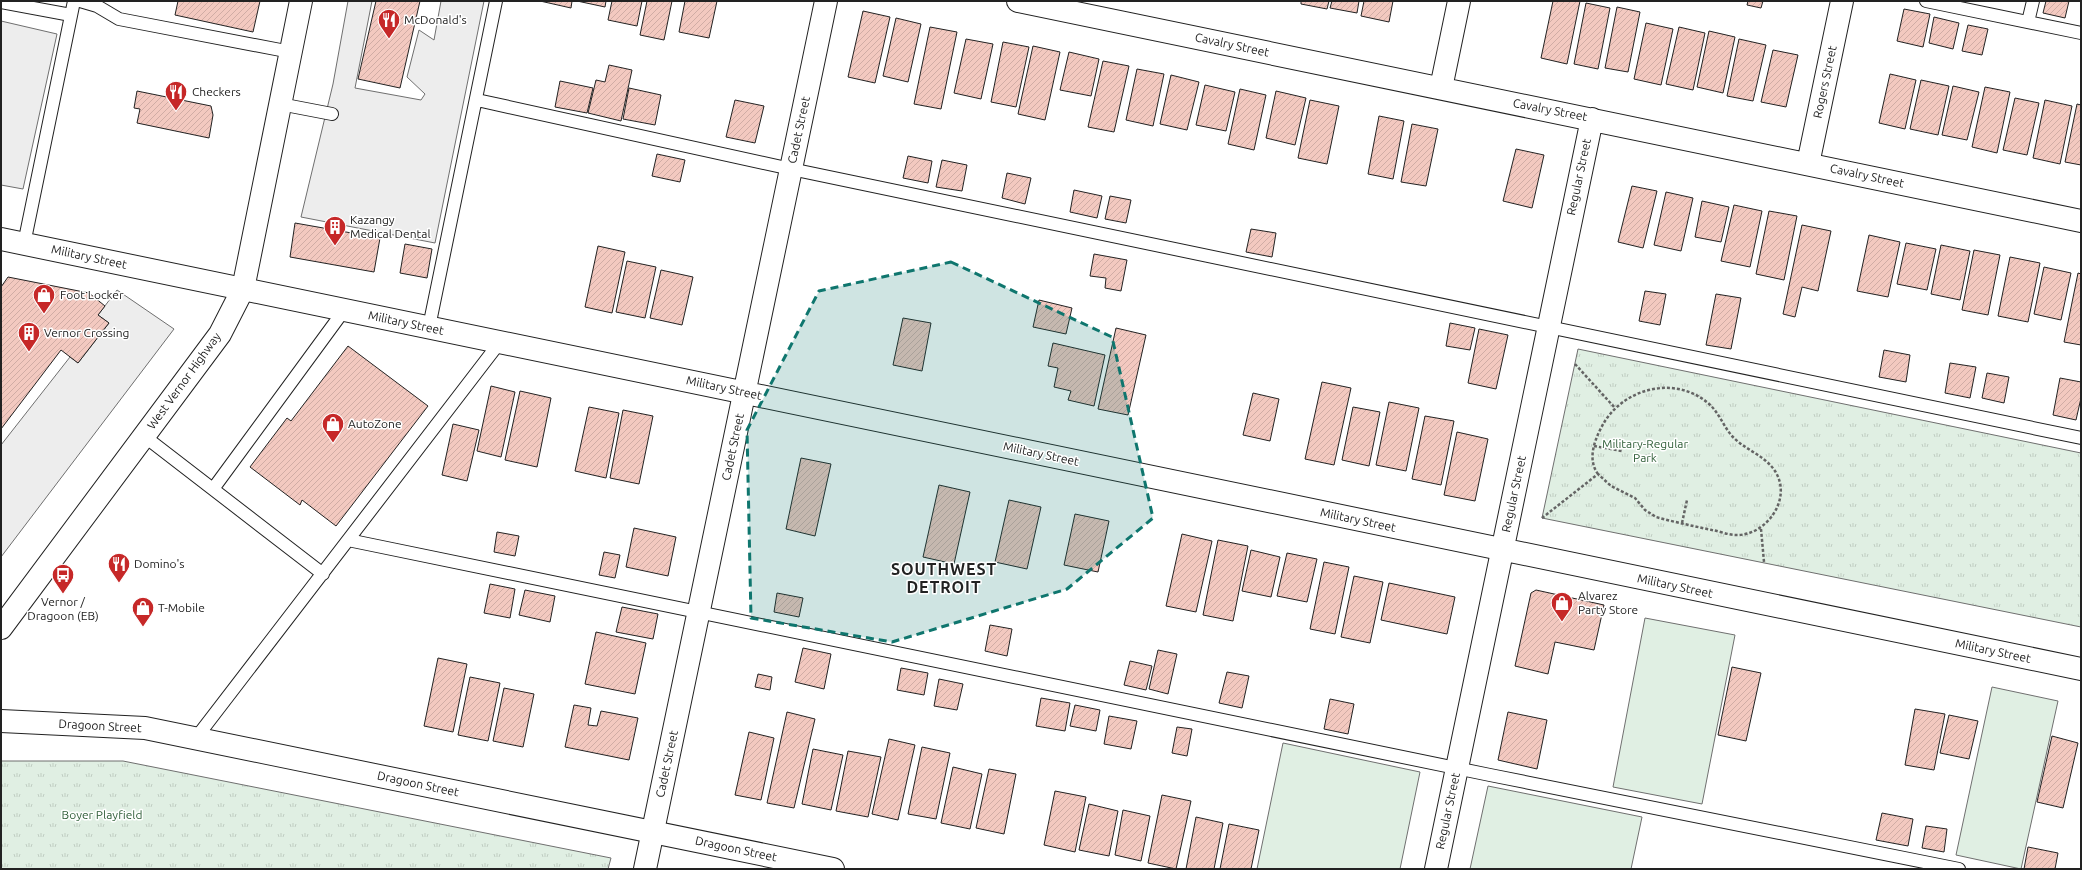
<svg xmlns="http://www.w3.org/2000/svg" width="2082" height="870" viewBox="0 0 2082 870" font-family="Ubuntu,sans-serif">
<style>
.grass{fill:#e0efe3;stroke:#6f6f6f}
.park{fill:url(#park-tufts);stroke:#6f6f6f}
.parking{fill:#ededed;stroke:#6f6f6f}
.building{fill:url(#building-hatch);stroke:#222}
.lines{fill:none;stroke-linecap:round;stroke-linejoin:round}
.lane-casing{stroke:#222;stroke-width:14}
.street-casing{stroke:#222;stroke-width:24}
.secondary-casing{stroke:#222;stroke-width:24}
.path{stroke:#646464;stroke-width:2.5;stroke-dasharray:3 2;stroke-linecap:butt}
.lane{stroke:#fff;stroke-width:12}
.street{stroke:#fff;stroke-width:22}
.secondary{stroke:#fff;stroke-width:22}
.marked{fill:#0f766e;fill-opacity:0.2;stroke:#0f766e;stroke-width:3;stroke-dasharray:8 5;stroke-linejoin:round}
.labels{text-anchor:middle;stroke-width:3;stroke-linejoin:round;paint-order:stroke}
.poi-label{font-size:12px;fill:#222;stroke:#fff;text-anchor:start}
.street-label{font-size:12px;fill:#222;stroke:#fff}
.park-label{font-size:12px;fill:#2f5e38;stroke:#fff}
.district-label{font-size:16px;font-weight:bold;letter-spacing:1px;fill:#222;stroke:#fff}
</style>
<defs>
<pattern id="park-tufts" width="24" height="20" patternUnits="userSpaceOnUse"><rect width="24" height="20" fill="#e0efe3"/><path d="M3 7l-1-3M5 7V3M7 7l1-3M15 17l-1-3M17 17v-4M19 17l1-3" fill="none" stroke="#c0cdc2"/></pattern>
<pattern id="building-hatch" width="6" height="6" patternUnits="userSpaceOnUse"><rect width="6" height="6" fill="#f3c9c0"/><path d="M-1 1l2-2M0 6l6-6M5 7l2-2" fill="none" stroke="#d0aca5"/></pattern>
</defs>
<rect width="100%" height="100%" fill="#fff"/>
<path class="grass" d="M1645 618 1735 635 1702 804 1613 787Z
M1992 687 2058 701 2021 869 1956 855Z
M1283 743 1420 772 1400 869H1257Z
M1488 786 1642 817 1631 869H1470Z"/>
<path class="park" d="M1578 349 2081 453V627L1542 518Z
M1 761H123L611 858 608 869H1Z"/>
<path class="parking" d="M348 1H372L355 88 421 100 425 94 407 77 419 30 434 40 441 1H484L435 243 301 217 333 84Z
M1 21 57 34 23 189 1 185Z
M117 290 174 329 1 557V445L70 357 78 363 109 323 98 315Z"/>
<path class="building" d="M178 1H260L253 32 175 15Z
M376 1H420L400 88 358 79Z
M540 1H572L571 8Z
M577 1H606L605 7Z
M612 1H642L637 26 608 20Z
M647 1H672L664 40 640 35Z
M685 1H717L709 38 679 32Z
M1301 1H1329L1327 9 1301 4Z
M1332 1H1359L1357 13 1330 8Z
M1364 1H1393L1389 22 1361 16Z
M1553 1H1580L1567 64 1541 58Z
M1748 1H1763L1761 8 1747 5Z
M2046 1H2069L2065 18 2043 13Z
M1586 3 1610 8 1598 69 1574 64Z
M1617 7 1640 12 1628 72 1605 68Z
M1904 9 1930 14 1923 47 1897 41Z
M863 11 890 17 875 83 848 77Z
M1934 17 1959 23 1953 49 1929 43Z
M896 18 921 24 908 82 883 76Z
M1646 23 1673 29 1661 85 1634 79Z
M1968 25 1988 29 1982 55 1962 51Z
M930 27 957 32 941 109 914 104Z
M1679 27 1705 33 1693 90 1666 84Z
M1709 31 1735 37 1723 93 1697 87Z
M966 39 993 44 981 99 954 93Z
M1739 39 1766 45 1753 101 1727 96Z
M1003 42 1029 47 1016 107 991 102Z
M1033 46 1060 52 1045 120 1018 114Z
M1773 50 1798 55 1786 107 1761 102Z
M1069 52 1099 59 1091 96 1060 90Z
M1103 61 1129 66 1114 132 1088 127Z
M609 65 632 70 621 121 588 113 596 80 605 82Z
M1137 69 1164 74 1153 126 1126 120Z
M1890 74 1916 80 1905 129 1879 123Z
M1171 75 1199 82 1187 130 1160 124Z
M1921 80 1949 86 1938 135 1910 129Z
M560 81 593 88 587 113 555 107Z
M1205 85 1235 92 1226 131 1196 125Z
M1953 86 1979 92 1967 140 1942 135Z
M1985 87 2010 92 1997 153 1972 147Z
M629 88 661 95 655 125 623 119Z
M1240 89 1266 95 1254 150 1228 144Z
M137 91 211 106 213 115 209 138 137 123 140 109 134 108Z
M1276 91 1306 98 1295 145 1266 138Z
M2015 98 2039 103 2027 155 2003 150Z
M735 100 764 106 755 143 726 137Z
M1310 100 1339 106 1327 164 1298 158Z
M2045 100 2072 106 2060 164 2033 158Z
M2077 104 2081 105V165L2065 162Z
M1379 116 1404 121 1393 179 1368 174Z
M1412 124 1438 129 1426 186 1401 182Z
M1516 149 1544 155 1532 208 1503 201Z
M657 154 685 160 680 182 652 176Z
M908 156 932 161 928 183 903 178Z
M942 160 967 165 962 191 936 187Z
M1007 173 1031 178 1025 204 1002 198Z
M1632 186 1657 191 1643 248 1618 242Z
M1074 190 1102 196 1097 218 1070 212Z
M1666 192 1693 198 1681 251 1654 245Z
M1110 196 1131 200 1126 223 1105 219Z
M1702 201 1729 207 1721 242 1695 237Z
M1734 205 1762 211 1750 267 1721 261Z
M1769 211 1797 216 1784 280 1756 274Z
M295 223 380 238 374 272 290 257Z
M1802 225 1831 231 1818 291 1802 287 1795 317 1783 314Z
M1251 229 1276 233 1272 257 1246 252Z
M1869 235 1900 242 1888 297 1857 291Z
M1906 243 1936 249 1927 290 1897 284Z
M405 244 432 249 427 278 400 273Z
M1941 245 1970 251 1960 300 1931 294Z
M598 246 625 252 612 313 585 307Z
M1974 250 2000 255 1988 315 1962 310Z
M1094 254 1127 260 1121 291 1105 288 1106 278 1090 276Z
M2010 257 2040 263 2028 322 1998 316Z
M627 261 656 267 645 318 616 312Z
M2044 267 2071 273 2061 320 2034 314Z
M661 270 693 277 682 325 650 318Z
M2078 273 2081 274V345L2064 342Z
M8 277 89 293 105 306 98 315 109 323 78 363 61 350 1 429V287Z
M1645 291 1666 294 1660 325 1639 321Z
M1716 294 1741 298 1731 349 1706 345Z
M1039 300 1072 308 1066 334 1033 327Z
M903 318 931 323 922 371 893 365Z
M1450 323 1475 328 1470 350 1446 346Z
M1116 328 1146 335 1128 415 1098 409Z
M1479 329 1508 335 1496 389 1468 383Z
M1053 343 1105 355 1094 406 1068 400 1071 391 1054 387 1058 368 1048 366Z
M348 346 428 406 336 526 302 500 300 505 250 467 287 418 291 421Z
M1884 350 1910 355 1906 382 1879 377Z
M1950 363 1976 367 1970 398 1945 393Z
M1987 373 2009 377 2004 403 1982 398Z
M2060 378 2081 382V398L2076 420 2053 415Z
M1322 382 1351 388 1334 465 1305 459Z
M491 386 515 392 501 457 477 451Z
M520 391 551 398 537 467 505 460Z
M1253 393 1279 399 1270 441 1243 435Z
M1389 402 1419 408 1406 471 1376 465Z
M589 407 619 413 606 478 575 471Z
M1353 407 1380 412 1369 466 1342 460Z
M623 410 653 416 639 484 610 478Z
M1425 416 1454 421 1441 485 1412 479Z
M453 424 479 430 467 481 442 475Z
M1457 432 1488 439 1475 501 1444 495Z
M801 458 831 464 815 536 786 529Z
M939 485 970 492 954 564 923 557Z
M1009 500 1041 507 1027 569 995 562Z
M1075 514 1109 521 1098 572 1064 565Z
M634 528 676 537 668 576 626 567Z
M497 532 519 536 515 556 494 552Z
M1182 534 1212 541 1196 612 1166 606Z
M1218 540 1248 546 1233 621 1203 615Z
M1251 550 1280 557 1271 597 1242 591Z
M604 552 620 555 615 578 599 575Z
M1287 553 1317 559 1307 602 1277 596Z
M1324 562 1349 567 1335 634 1310 629Z
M1354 576 1383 582 1370 643 1341 637Z
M1389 583 1455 597 1447 634 1381 620Z
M490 584 515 589 510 618 484 613Z
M525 590 555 596 550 622 519 615Z
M1536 590 1604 605 1594 650 1555 642 1548 674 1515 666 1531 593Z
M777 593 803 598 799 617 774 612Z
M622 607 658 614 653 639 616 632Z
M990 625 1012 629 1007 656 985 651Z
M596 632 646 643 635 694 585 684Z
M803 648 831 654 824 689 795 682Z
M1158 650 1177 654 1168 694 1149 689Z
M438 658 467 664 453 732 424 726Z
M1130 661 1152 666 1146 690 1124 685Z
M1732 667 1761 673 1746 741 1718 735Z
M901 668 928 673 924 695 897 690Z
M1227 672 1249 676 1242 708 1219 703Z
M758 674 772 677 770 690 755 687Z
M470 677 500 683 488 741 458 735Z
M939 679 963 684 957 710 934 706Z
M504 688 534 694 523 747 493 741Z
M1041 698 1070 703 1065 731 1036 726Z
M1330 699 1354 704 1348 734 1324 729Z
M574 705 591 708 588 725 597 726 601 711 638 718 629 760 565 747Z
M1075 705 1100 710 1096 731 1070 726Z
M1915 709 1945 714 1934 770 1905 765Z
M787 712 815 719 794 808 767 803Z
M1508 712 1547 720 1537 769 1498 760Z
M1949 715 1978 721 1969 759 1940 753Z
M1109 716 1137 721 1131 749 1104 744Z
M1177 727 1192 729 1187 756 1172 753Z
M749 732 774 738 761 800 735 795Z
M2052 736 2078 743 2063 808 2037 802Z
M889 739 915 745 898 820 872 814Z
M922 747 950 753 936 819 908 814Z
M813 749 843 755 831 810 802 804Z
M848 751 881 757 868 817 836 811Z
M953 767 982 774 970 829 941 823Z
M989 769 1016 774 1004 834 976 828Z
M1055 791 1086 797 1075 852 1044 845Z
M1162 795 1191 801 1176 869 1148 863Z
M1089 804 1118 811 1109 856 1079 850Z
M1123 810 1150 816 1141 861 1115 855Z
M1882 813 1913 819 1908 846 1876 840Z
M1196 817 1223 823 1214 869H1186Z
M1229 824 1259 830 1251 869H1220Z
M1926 826 1947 829 1944 852 1922 848Z
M2028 847 2058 853 2055 869H2024Z"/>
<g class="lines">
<g class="lane-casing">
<path id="lane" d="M80 1 97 6 119 19 291 52
M1926 1 2081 33
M1 2 71 15
M2028 22 2033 1
M477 100 791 169 2081 438
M280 104 332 114
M24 244 74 1
M429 327 496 1
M144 436 323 574
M213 489 345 309
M348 540 1490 775 1959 869
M196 738 500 342"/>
</g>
<g class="street-casing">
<path id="street" d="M1018 1 2081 221
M1441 88 1459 1
M1808 164 1842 1
M1 239 2081 669
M645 869 826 1
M1436 869 1592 119"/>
</g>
<g class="secondary-casing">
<path id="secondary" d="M1 628 220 334 243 289 301 1
M1 721 145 728 833 869"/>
</g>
<path class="path" d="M1575 364 1615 408
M1594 446 1622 451
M1542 518 1598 474 1611 486 1635 498 1645 510 1656 517C1674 522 1693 526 1712 530 1719 531 1728 535 1736 535 1766 536 1793 499 1775 471 1765 456 1748 451 1735 439 1724 429 1720 413 1708 403 1676 376 1627 387 1605 421 1596 436 1586 458 1598 474
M1682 523 1687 500
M1761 529 1764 562"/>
<use href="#lane" class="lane"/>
<use href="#street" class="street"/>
<use href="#secondary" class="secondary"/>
</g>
<path class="marked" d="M951 262 1112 337 1153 518 1067 589 892 642 751 618 747 430 819 291Z"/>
<defs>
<g id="restaurant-pin" transform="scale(1.15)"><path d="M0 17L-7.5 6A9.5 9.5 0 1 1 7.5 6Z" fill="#c62828" stroke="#fff"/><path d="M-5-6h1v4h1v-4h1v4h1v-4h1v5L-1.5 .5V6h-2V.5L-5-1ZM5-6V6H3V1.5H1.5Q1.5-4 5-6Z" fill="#fff"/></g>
<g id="building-pin" transform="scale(1.15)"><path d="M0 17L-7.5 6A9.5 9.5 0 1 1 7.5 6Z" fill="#c62828" stroke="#fff"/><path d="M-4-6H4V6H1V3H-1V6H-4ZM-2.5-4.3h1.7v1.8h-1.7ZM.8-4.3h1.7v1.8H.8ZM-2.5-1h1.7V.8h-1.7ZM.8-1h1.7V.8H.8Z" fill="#fff"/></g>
<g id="shop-pin" transform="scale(1.15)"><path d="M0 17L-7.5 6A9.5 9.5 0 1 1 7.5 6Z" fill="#c62828" stroke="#fff"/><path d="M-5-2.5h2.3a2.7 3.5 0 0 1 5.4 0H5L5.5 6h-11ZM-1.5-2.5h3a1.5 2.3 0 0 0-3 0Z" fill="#fff"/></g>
<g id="bus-pin" transform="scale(1.15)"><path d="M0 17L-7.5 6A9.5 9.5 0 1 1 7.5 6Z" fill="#c62828" stroke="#fff"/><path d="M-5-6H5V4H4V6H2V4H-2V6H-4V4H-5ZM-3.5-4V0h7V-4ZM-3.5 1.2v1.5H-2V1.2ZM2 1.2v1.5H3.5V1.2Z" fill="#fff"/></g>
</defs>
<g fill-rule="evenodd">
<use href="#restaurant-pin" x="389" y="20"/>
<use href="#restaurant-pin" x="176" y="92"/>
<use href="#building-pin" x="335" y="227"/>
<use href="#shop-pin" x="44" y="295"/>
<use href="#building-pin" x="29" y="333"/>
<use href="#shop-pin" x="333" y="424"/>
<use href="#restaurant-pin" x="119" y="564"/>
<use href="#bus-pin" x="63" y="575"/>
<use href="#shop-pin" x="1562" y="603"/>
<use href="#shop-pin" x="143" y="608"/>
</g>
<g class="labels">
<g class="poi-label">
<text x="404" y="24">McDonald's</text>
<text x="192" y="96">Checkers</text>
<text x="350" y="224">Kazangy<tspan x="350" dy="14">Medical Dental</tspan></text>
<text x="60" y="299">Foot Locker</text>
<text x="44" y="337">Vernor Crossing</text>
<text x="348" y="428">AutoZone</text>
<text x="134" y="568">Domino's</text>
<text x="1578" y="600">Alvarez<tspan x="1578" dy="14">Party Store</tspan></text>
<text x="63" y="606" text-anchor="middle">Vernor /<tspan x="63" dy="14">Dragoon (EB)</tspan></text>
<text x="158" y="612">T-Mobile</text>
</g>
<g class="street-label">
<text transform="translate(1232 45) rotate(12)" y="4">Cavalry Street</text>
<text transform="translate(1825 82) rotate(-78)" y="4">Rogers Street</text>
<text transform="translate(1550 110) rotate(11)" y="4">Cavalry Street</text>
<text transform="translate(799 130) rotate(-78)" y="4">Cadet Street</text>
<text transform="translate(1867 176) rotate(12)" y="4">Cavalry Street</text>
<text transform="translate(1579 177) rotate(-78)" y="4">Regular Street</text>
<text transform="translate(89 257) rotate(12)" y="4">Military Street</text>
<text transform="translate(406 323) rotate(12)" y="4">Military Street</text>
<text transform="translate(184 381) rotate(-54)" y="4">West Vernor Highway</text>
<text transform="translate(724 388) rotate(12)" y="4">Military Street</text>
<text transform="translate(733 447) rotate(-78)" y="4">Cadet Street</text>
<text transform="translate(1041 454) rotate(12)" y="4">Military Street</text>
<text transform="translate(1514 494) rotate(-78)" y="4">Regular Street</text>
<text transform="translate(1358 520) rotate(12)" y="4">Military Street</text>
<text transform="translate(1675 586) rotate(12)" y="4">Military Street</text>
<text transform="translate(1993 651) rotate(12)" y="4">Military Street</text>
<text transform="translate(100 726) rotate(3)" y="4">Dragoon Street</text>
<text transform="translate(667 764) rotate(-78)" y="4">Cadet Street</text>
<text transform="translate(418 784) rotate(12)" y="4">Dragoon Street</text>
<text transform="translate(1448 811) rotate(-78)" y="4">Regular Street</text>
<text transform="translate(736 849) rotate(12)" y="4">Dragoon Street</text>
</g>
<g class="park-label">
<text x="1645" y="448">Military-Regular<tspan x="1645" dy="14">Park</tspan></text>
<text x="102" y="819">Boyer Playfield</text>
</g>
<g class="district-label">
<text x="944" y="575">SOUTHWEST<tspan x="944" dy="18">DETROIT</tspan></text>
</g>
</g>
<rect width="2082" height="870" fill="none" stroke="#222222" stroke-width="4"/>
</svg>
